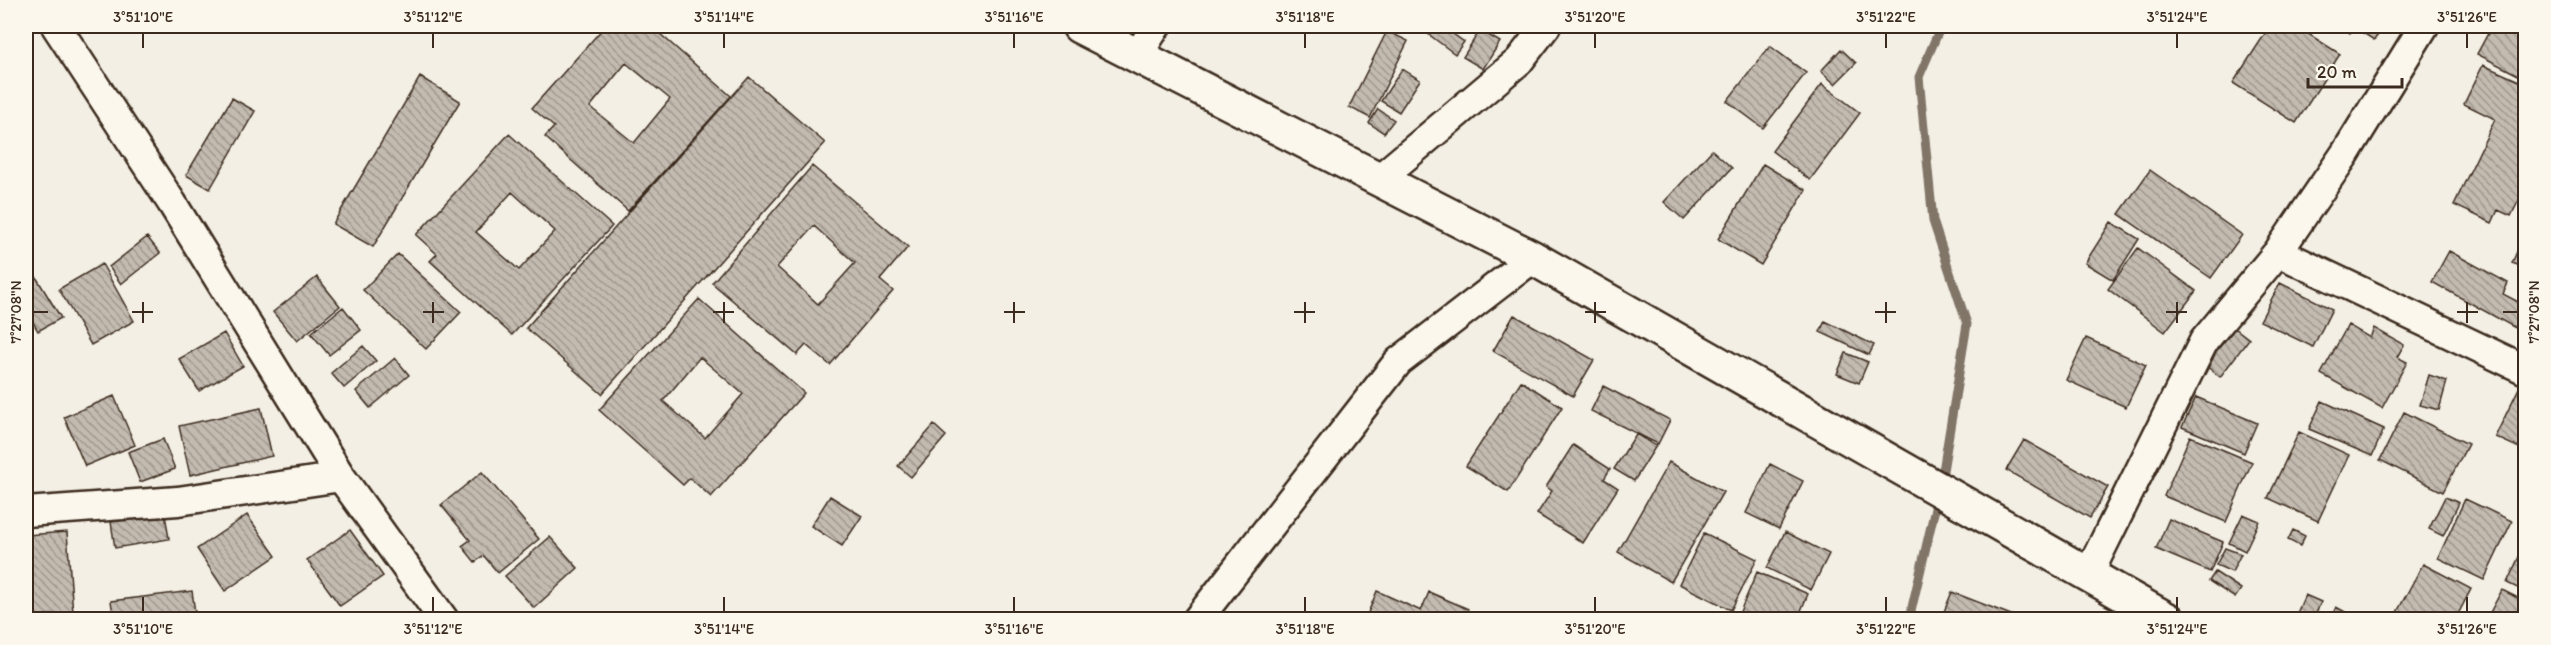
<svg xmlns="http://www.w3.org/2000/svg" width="2551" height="645" viewBox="0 0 2551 645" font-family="Itim,sans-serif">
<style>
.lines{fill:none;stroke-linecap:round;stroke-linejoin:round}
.stream{stroke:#817468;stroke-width:9}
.building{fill:url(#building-back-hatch);stroke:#3b2a1e;stroke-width:1.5;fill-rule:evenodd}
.minor-casing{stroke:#3b2a1e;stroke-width:33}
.secondary-casing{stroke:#3b2a1e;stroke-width:38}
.minor{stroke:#fbf7ec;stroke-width:28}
.secondary{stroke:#fbf7ec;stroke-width:33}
.ticks{fill:none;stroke:#3b2a1e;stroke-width:2}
.neatline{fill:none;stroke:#3b2a1e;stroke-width:2}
.ticks-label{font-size:15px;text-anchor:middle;fill:#3b2a1e}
</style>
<defs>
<pattern id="building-back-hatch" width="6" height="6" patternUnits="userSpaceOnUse" patternTransform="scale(1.5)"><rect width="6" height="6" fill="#c3bbb0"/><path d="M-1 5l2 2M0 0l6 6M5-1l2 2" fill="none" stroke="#a0988f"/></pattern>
</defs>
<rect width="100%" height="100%" fill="#f3efe4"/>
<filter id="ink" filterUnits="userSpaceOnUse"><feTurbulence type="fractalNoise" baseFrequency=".0167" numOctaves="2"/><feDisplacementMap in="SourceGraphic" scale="12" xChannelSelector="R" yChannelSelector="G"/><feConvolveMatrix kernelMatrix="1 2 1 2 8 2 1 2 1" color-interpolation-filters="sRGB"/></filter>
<g filter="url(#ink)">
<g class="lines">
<path class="stream" d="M1909 620 1941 483 1967 324 1933 221 1919 77 1941 26"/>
</g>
<path class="building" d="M605 26H651L731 96 628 211 545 137 554 127 532 108ZM626 63 670 99 634 143 590 107Z
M1435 26H1442L1464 42 1455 54 1428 34Z
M1450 26H1466L1461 33Z
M2270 26H2296L2340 54 2296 123 2233 83Z
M2340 26H2385L2374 40 2354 27 2350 33Z
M2492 26H2522L2526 28V79L2477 54Z
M1480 30 1500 42 1483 69 1463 57Z
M1387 31 1408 41 1370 118 1349 107Z
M1770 46 1806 73 1763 128 1727 101Z
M1841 49 1856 63 1835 84 1821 71Z
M2483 65 2526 84V201L2520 198 2511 216 2498 210 2492 223 2454 205 2495 119 2464 104Z
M1402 69 1420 80 1399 112 1381 101Z
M420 77 460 101 373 247 333 224Z
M749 77 825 143 602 394 526 328Z
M1822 84 1860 113 1810 180 1772 151Z
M232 98 255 111 210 189 186 175Z
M1378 109 1394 120 1384 133 1369 123Z
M509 134 612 226 512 335 430 261 437 254 416 235ZM512 192 555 231 519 270 476 232Z
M1712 150 1732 168 1684 220 1664 202Z
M1763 164 1806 190 1761 265 1718 239Z
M812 166 908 247 880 280 893 291 830 365 806 345 797 355 712 283ZM814 226 855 263 818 304 777 267Z
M2150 170 2242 235 2211 278 2119 214Z
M2111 222 2139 239 2113 280 2085 263Z
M2526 231V268L2512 263Z
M147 237 160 253 121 284 109 267Z
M2138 248 2196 291 2165 332 2108 289Z
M2449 251 2508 283 2503 294 2526 306V319L2519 330 2432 282Z
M398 254 461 312 426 349 363 290Z
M102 264 134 321 91 345 59 289Z
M30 267 61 318 38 331 26 310V270Z
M317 277 340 306 297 341 273 312Z
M2280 283 2332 309 2313 347 2260 321Z
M699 299 804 393 711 497 690 478 683 485 599 410ZM700 357 743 394 705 438 663 401Z
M343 307 361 330 329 355 311 333Z
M1514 315 1594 360 1573 396 1493 351Z
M1825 321 1874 345 1869 355 1820 332Z
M2348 325 2370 338 2374 328 2404 345 2397 357 2407 362 2382 408 2321 374Z
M2235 328 2249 339 2220 377 2205 365Z
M224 333 243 366 199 391 179 359Z
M2086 338 2146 365 2126 407 2066 380Z
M363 346 376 361 344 388 331 373Z
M1846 353 1868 362 1859 383 1837 374Z
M395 358 409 375 370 408 356 391Z
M2429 375 2447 381 2439 410 2420 405Z
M1521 381 1562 407 1508 492 1466 466Z
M1603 386 1670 420 1658 444 1591 411Z
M2520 386 2526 388V451L2495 437Z
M114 396 135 445 85 466 64 417Z
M2196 397 2257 423 2244 453 2182 427Z
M2322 401 2384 429 2372 456 2309 429Z
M261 408 272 456 190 475 179 426Z
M2404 412 2468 444 2443 492 2380 460Z
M934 425 946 436 911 477 898 466Z
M2299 432 2349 455 2318 521 2268 498Z
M1636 434 1656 446 1634 481 1614 469Z
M2190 436 2252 462 2226 522 2164 496Z
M163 439 175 469 140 482 128 452Z
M2024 440 2108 487 2090 518 2006 470Z
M1573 445 1610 469 1604 479 1618 488 1583 543 1537 514 1552 491 1546 487Z
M1669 462 1723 492 1671 582 1618 552Z
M1770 464 1803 481 1779 529 1746 513Z
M482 472 539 539 498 573 484 556 475 562 462 546 470 540 441 505Z
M830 496 862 516 842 546 811 526Z
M2445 497 2459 503 2443 536 2429 529Z
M2465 499 2512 521 2484 580 2438 558Z
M165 514 169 539 115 548 111 522Z
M2243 514 2259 521 2245 551 2229 543Z
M247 515 276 556 225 591 197 549Z
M2169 519 2223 542 2210 572 2156 549Z
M350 530 383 576 340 606 307 560Z
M2293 530 2305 536 2300 546 2288 540Z
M67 532 73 613 26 617V535Z
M1785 532 1829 554 1811 590 1767 568Z
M1704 533 1757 559 1731 610 1679 584Z
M550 537 578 568 534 608 505 576Z
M2225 548 2241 554 2232 572 2216 565Z
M2523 548 2526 549V592L2507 583Z
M2423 564 2471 589 2455 620H2407L2396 614Z
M1757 572 1808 594 1797 620H1752L1739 614Z
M2215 572 2241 589 2235 598 2209 581Z
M2502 590 2526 602V620H2486Z
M192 591 196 620H114L111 601Z
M1377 591 1421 611 1429 592 1468 609 1463 620H1365Z
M1952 592 2024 620H1957L1943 614Z
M2305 595 2321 602 2313 620H2294Z
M2336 607 2360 620H2330Z"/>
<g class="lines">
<g class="minor-casing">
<path id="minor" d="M56 26 172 203 341 477 444 620
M1137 56 1156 26
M1379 179 1519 61 1546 26
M2278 252 2526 370
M26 512 178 501 341 477
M2088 575 2204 341 2278 252 2345 154 2424 26
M1197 620 1398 362 1533 258"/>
</g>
<g class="secondary-casing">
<path id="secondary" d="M1079 26 1533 258 2168 620"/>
</g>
<use href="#minor" class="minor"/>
<use href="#secondary" class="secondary"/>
</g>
</g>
<path class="ticks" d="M143 33V48M433 33V48M724 33V48M1014 33V48M1305 33V48M1595 33V48M1886 33V48M2177 33V48M2467 33V48M143 302V323M433 302V323M724 302V323M1014 302V323M1305 302V323M1595 302V323M1886 302V323M2177 302V323M2467 302V323M33 312H48M132 312H153M423 312H444M713 312H734M1004 312H1025M1294 312H1315M1585 312H1606M1875 312H1896M2166 312H2187M2457 312H2478M2503 312H2518M143 597V612M433 597V612M724 597V612M1014 597V612M1305 597V612M1595 597V612M1886 597V612M2177 597V612M2467 597V612"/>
<rect width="2551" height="645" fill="none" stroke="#fbf7ec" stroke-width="66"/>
<path d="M2308 78v9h94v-9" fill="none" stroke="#3b2a1e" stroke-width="3"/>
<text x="2317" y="78" font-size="18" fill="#3b2a1e" stroke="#fbf7ec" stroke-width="4.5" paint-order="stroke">20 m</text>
<rect x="33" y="33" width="2485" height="579" class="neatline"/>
<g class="ticks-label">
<text x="143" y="22">3°51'10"E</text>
<text x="433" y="22">3°51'12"E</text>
<text x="724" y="22">3°51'14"E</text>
<text x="1014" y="22">3°51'16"E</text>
<text x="1305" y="22">3°51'18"E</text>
<text x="1595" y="22">3°51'20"E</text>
<text x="1886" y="22">3°51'22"E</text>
<text x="2177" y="22">3°51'24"E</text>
<text x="2467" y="22">3°51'26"E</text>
<text transform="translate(16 312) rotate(-90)" y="5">7°27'08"N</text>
<text transform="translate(2534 312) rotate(-90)" y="5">7°27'08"N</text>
<text x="143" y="634">3°51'10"E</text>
<text x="433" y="634">3°51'12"E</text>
<text x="724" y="634">3°51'14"E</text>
<text x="1014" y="634">3°51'16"E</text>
<text x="1305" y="634">3°51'18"E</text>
<text x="1595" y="634">3°51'20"E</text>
<text x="1886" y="634">3°51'22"E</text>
<text x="2177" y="634">3°51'24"E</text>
<text x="2467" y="634">3°51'26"E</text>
</g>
</svg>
